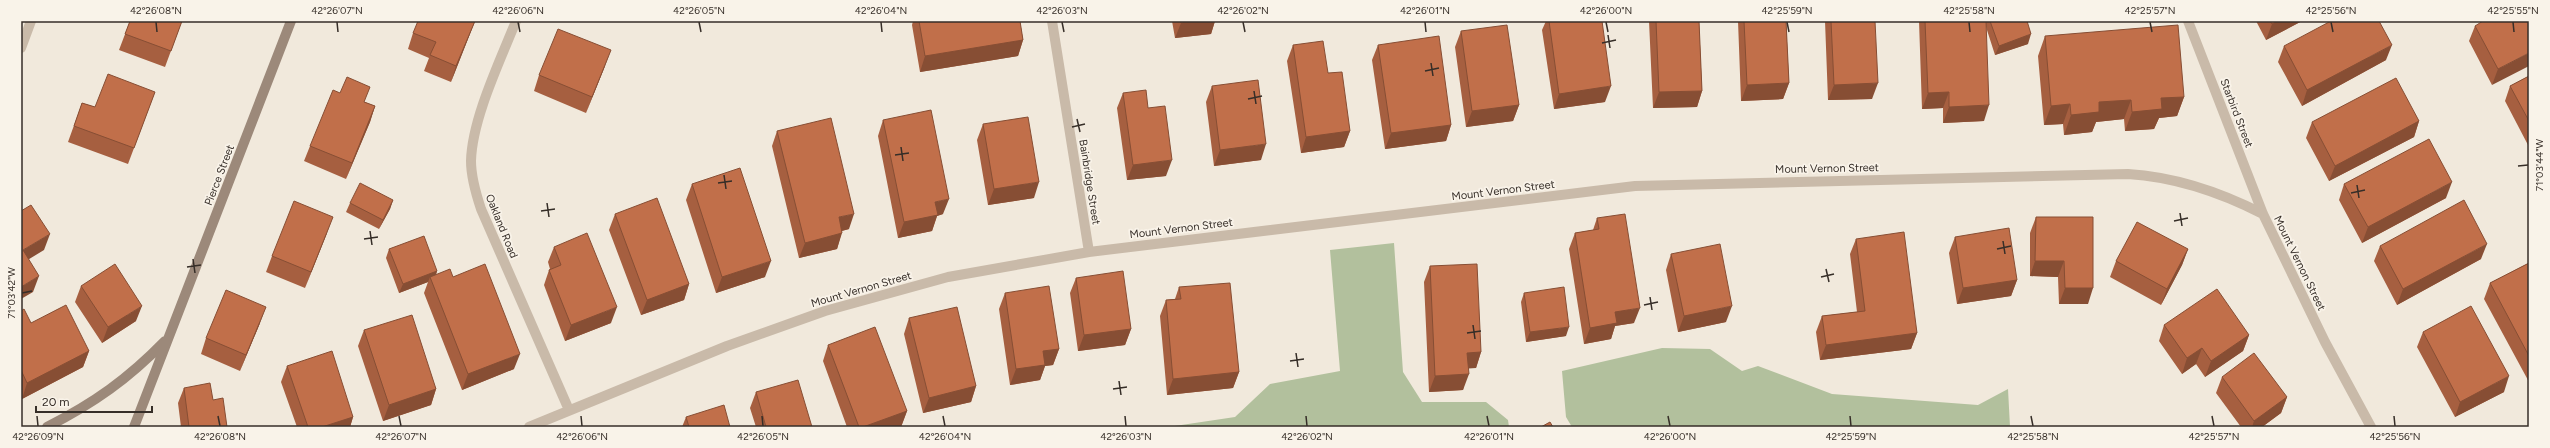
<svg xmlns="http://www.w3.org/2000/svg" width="2550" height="448" viewBox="0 0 2550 448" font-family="Figtree,sans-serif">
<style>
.green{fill:#b2c09d}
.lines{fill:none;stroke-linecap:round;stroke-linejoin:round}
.lane{stroke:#c9baa9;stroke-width:10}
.street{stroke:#c9baa9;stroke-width:10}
.secondary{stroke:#9c897a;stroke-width:10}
.wall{fill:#a65f40}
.shaded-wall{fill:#874e34}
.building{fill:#c16f4a;stroke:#874e34}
.ticks{fill:none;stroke:#362e28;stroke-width:1.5}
.labels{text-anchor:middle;stroke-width:3.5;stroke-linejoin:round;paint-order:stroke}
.street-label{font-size:11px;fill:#362e28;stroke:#f9f3e9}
.neatline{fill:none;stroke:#362e28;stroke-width:1.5}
.ticks-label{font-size:10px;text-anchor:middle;fill:#362e28}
</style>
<rect width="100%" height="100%" fill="#f1e9dc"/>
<path class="green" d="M1394 243 1403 372 1422 402H1486L1508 420 1509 427H1168L1235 417 1270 384 1340 371 1330 250Z
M1662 348 1710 349 1742 371 1758 366 1832 394 1978 405 2008 389 2010 427H1572L1566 417 1562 371Z"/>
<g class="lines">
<path class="lane" d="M21 48 31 21"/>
<path class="street" d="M516 21C500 61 472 119 471 161 471 178 476 194 481 209L569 410
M1052 21 1089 252
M2188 21 2263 214 2325 342 2371 427
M529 427 727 346 825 311 948 277 1089 252 1635 186 2128 174C2177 177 2220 192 2263 214"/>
<path class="secondary" d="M47 427C94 403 128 379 165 341
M134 427 291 21"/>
</g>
<path class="wall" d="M130 21H182L165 67 119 50Z
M475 21 451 82 424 71 429 58 408 49 413 33Z
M913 21H1020L1023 40 1018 56 920 72 912 25Z
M1172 21H1215L1211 34 1175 38Z
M1546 21H1602L1605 102 1554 109 1542 30Z
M1649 21H1699L1702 91 1697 107 1653 108Z
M1738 21H1786L1789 83 1783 99 1741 101Z
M1825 21H1875L1872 99 1828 100Z
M1919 21H2027L2028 44 1995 55 1986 27 1984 121 1943 123V108L1922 109Z
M2256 21H2302L2266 40Z
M2529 21 2492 85 2469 41 2475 26Z
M1461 31 1519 105 1513 121 1466 127 1455 47Z
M2045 36 2184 97 2177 116 2159 118 2154 129 2125 131 2124 119 2096 122 2092 132 2064 135 2063 124 2044 125 2038 56Z
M1293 45 1328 73 1350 131 1344 147 1301 153 1287 61Z
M1378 45 1451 125 1446 141 1385 149 1372 60Z
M2284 46 2386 60 2302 106 2278 62Z
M605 66 586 113 534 91 539 75Z
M2529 76V145H2528L2505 101 2510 86Z
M1212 86 1261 160 1214 166 1206 102Z
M155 92 128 164 68 142 82 103 95 107Z
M1123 93 1148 108 1166 176 1127 180 1117 108Z
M365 102 375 106 370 122 346 179 304 161 310 146Z
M883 120 943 214 937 216 932 231 898 238 878 136Z
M2419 121 2414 137 2329 181 2306 138 2312 122Z
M983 124 1034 198 988 205 977 140Z
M777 131 849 229 842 231 837 249 799 258 772 146Z
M692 184 765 277 716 293 686 200Z
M2344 184 2446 198 2362 243 2339 200Z
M393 200 390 209 379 229 346 212 350 203Z
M615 214 689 284 684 300 641 315 609 230Z
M2036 217H2093L2088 304H2059L2058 277 2030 276V233Z
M1597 218 1634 323 1615 326 1611 339 1584 344 1569 249 1575 233 1593 230Z
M327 233 305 288 266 272 272 256Z
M1955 237 2017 280 2011 296 1957 304 1949 253Z
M1856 239 1917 333 1911 349 1820 360 1816 332 1822 316 1857 312 1850 254Z
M2380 246 2481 259 2397 305 2374 261Z
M554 247 611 323 565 341 544 285 549 270 550 269 548 262Z
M389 249 437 271 436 275 453 277 514 369 462 390 424 293 428 282 399 293 386 258Z
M2188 249 2182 265 2161 305 2110 277 2116 261Z
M1671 254 1726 322 1678 332 1666 270Z
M2529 263V382L2484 299 2490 283Z
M1430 266 1481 352 1476 368H1468L1463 390 1429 392 1424 282Z
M1076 278 1131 329 1125 345 1078 351 1070 293Z
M81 286 136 321 102 343 75 302Z
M1179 287 1239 372 1233 388 1167 395 1160 316 1166 300 1175 299Z
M1005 293 1059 349 1053 365 1045 366 1040 380 1010 385 999 309Z
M1524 293 1566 336 1526 342 1521 302Z
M21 311 31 323 89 351 83 367 22 399 21 397Z
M909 318 976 386 971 402 923 413 904 334Z
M260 323 240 371 201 354 206 338Z
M2164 325 2249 335 2243 351 2205 377 2196 364 2182 374 2159 341Z
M364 330 436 389 431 405 383 421 358 346Z
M2423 332 2504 392 2455 417 2417 347Z
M828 345 907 411 901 427H847L823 361Z
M287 366 353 417 350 427H297L281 382Z
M2222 377 2287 397 2281 413 2262 427H2241L2216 393Z
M184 388 213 400 227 427H181L178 403Z
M756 392 812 427H756L750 408Z
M686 417 730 427H682Z"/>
<path class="shaded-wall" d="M475 21 451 82 456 66Z
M1193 21H1215L1211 34 1175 38 1181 23Z
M2278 21H2302L2266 40 2272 24Z
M2031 34 2028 44 1995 55 1999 46Z
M1023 40 1018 56 920 72 925 56Z
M2392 45 2386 60 2302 106 2307 90Z
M611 50 605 66 586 113 592 97Z
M2529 53V66L2492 85 2498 69Z
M1789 83 1783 99 1741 101 1747 85Z
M1878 83 1872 99 1828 100 1834 85Z
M1611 86 1605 102 1554 109 1559 94Z
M1702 91 1697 107 1653 108 1659 92Z
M1949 92 1943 108 1922 109 1928 93Z
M2184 97 2177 116 2159 118 2154 129 2125 131 2132 112 2161 98Z
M2131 100 2124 119 2096 122 2092 132 2064 135 2071 115 2099 102Z
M2070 104 2063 124 2044 125 2051 106Z
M1519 105 1513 121 1466 127 1472 111Z
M1989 105 1984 121 1943 123 1949 107Z
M375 106 370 122 346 179 352 163Z
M2419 121 2414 137 2329 181 2335 166Z
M1451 125 1446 141 1385 149 1391 133Z
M1350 131 1344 147 1301 153 1306 137Z
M1266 144 1261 160 1214 166 1220 150Z
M1172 160 1166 176 1127 180 1133 165Z
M1039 182 1034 198 988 205 994 189Z
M2452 182 2446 198 2362 243 2368 227Z
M949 199 943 214 937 216 932 231 898 238 904 222 935 202Z
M393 200 390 209 379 229 383 220Z
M854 214 849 229 833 233 839 217Z
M333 217 327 233 305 288 311 272Z
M842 233 837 249 799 258 805 243Z
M50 234 44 250 21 264 23 250Z
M2487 244 2481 259 2397 305 2403 289Z
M2188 249 2182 265 2161 305 2167 289Z
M771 261 765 277 716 293 722 277Z
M2035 261H2064L2058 277 2030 276Z
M437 271 434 280 430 277 428 282 399 293 403 284Z
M39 276 33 292 21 299V287Z
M2017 280 2011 296 1957 304 1963 288Z
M689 284 684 300 641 315 647 300Z
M2065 288H2093L2088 304H2059Z
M142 306 136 321 102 343 108 327Z
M1732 306 1726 322 1678 332 1684 316Z
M266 307 260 323 240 371 246 355Z
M617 307 611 323 565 341 571 325Z
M1640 308 1634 323 1615 326 1611 339 1584 344 1590 328 1615 312Z
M1569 327 1566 336 1526 342 1530 332Z
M1131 329 1125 345 1078 351 1084 335Z
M1917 333 1911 349 1820 360 1826 345Z
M2249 335 2243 351 2205 377 2211 361Z
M2202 348 2196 364 2182 374 2187 358Z
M1059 349 1053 365 1045 366 1040 380 1010 385 1016 369 1043 351Z
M89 351 83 367 22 399 27 383Z
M1481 352 1476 368 1461 369 1467 353Z
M520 354 514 369 462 390 468 374Z
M1239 372 1233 388 1167 395 1173 379Z
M1469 374 1463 390 1429 392 1435 376Z
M2509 376 2504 392 2455 417 2460 402Z
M976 386 971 402 923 413 929 398Z
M436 389 431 405 383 421 389 405Z
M2287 397 2281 413 2262 427H2252L2254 421Z
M907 411 901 427H863Z
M353 417 350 427H322Z"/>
<path class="building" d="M130 21H182L171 51 125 34Z
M418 21H475L456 66 430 55 436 42 413 33Z
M919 21H1020L1023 40 925 56Z
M1180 21H1193L1181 23Z
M1549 21H1602L1611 86 1559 94Z
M1656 21H1699L1702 91 1659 92Z
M1744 21H1786L1789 83 1747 85Z
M1831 21H1875L1878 83 1834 85Z
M1925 21H1986L1989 105 1949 107V92L1928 93Z
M1990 21H2027L2031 34 1999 46Z
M2270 21H2278L2272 24Z
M2331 21H2379L2392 45 2307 90 2284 46Z
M2483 21H2529V53L2498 69 2475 26Z
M1507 25 1519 105 1472 111 1461 31Z
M2178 25 2184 97 2161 98 2162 109 2132 112 2131 100 2099 102V112L2071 115 2070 104 2051 106 2045 36Z
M558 29 611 50 592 97 539 75Z
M1439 36 1451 125 1391 133 1378 45Z
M1323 41 1328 73 1342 72 1350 131 1306 137 1293 45Z
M108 74 155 92 134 148 74 126 82 103 95 107Z
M2529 76V121L2510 86Z
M347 77 370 87 364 102 375 106 352 163 310 146 333 90 340 93Z
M2396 78 2419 121 2335 166 2312 122Z
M1258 80 1266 144 1220 150 1212 86Z
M1146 90 1148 108 1165 106 1172 160 1133 165 1123 93Z
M931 110 949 199 935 202 938 215 904 222 883 120Z
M1028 117 1039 182 994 189 983 124Z
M831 118 854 214 839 217 842 233 805 243 777 131Z
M2429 139 2452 182 2368 227 2344 184Z
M740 168 771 261 722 277 692 184Z
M360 183 393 200 383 220 350 203Z
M657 198 689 284 647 300 615 214Z
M2464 200 2487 244 2403 289 2380 246Z
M294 201 333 217 311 272 272 256Z
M31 205 50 234 23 250 39 276 21 287V211Z
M1625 214 1640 308 1615 312 1617 323 1590 328 1575 233 1599 229 1597 218Z
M2036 217H2093V288H2065L2064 261H2035Z
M2137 222 2188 249 2167 289 2116 261Z
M2009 228 2017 280 1963 288 1955 237Z
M1904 232 1917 333 1826 345 1822 316 1865 311 1856 239Z
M587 233 617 307 571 325 549 270 561 265 554 247Z
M424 236 437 271 403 284 389 249Z
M1720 244 1732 306 1684 316 1671 254Z
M2529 263V356L2490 283Z
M115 264 142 306 108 327 81 286Z
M485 264 520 354 468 374 430 277 450 269 453 277Z
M1477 264 1481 352 1467 353 1469 374 1435 376 1430 266Z
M1123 271 1131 329 1084 335 1076 278Z
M1230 283 1239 372 1173 379 1166 300 1181 299 1179 287Z
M1049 286 1059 349 1043 351 1045 365 1016 369 1005 293Z
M1564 287 1569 327 1530 332 1524 293Z
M2217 289 2249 335 2211 361 2202 348 2187 358 2164 325Z
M226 290 266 307 246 355 206 338Z
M66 305 89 351 27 383 21 370V311L24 309 31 323Z
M2471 306 2509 376 2460 402 2423 332Z
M957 307 976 386 929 398 909 318Z
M412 315 436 389 389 405 364 330Z
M875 327 907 411 863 427H859L828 345Z
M332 351 353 417 322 427H308L287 366Z
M2254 353 2287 397 2254 421 2222 377Z
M798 380 812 427H766L756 392Z
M210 383 213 400 223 398 227 427H189L184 388Z
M724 405 730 427H689L686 417Z
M1550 422 1553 427H1541Z"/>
<path class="ticks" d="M156 22 157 32M337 22 338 32M518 22 520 32M699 22 701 32M881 22 882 32M1062 22 1064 32M1243 22 1245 32M1425 22 1426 32M1606 22 1608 32M1787 22 1789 32M1969 22 1970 32M2150 22 2152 32M2331 22 2333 32M2513 22 2514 32M1608 35 1610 48M1602 43 1616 40M1431 63 1433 76M1425 71 1439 68M1254 91 1256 104M1248 99 1262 96M1077 119 1080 132M1072 127 1085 124M901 147 903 161M895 155 909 153M2518 166 2528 165M724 175 726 189M718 183 732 181M2357 185 2359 198M2351 193 2365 190M547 203 549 217M541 211 555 209M2180 213 2182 226M2174 221 2188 218M370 231 372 245M364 239 378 237M2003 241 2005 254M1997 249 2011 246M193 259 195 273M187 267 201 265M1826 269 1829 282M1821 277 1834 274M22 293 32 291M1650 297 1652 310M1644 305 1658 302M1473 325 1475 339M1467 333 1481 331M1296 353 1298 367M1290 361 1304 359M1119 381 1121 395M1113 389 1127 387M37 416 38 426M218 416 220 426M399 416 401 426M581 416 582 426M762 416 763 426M943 416 945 426M1125 416 1126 426M1306 416 1307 426M1487 416 1489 426M1668 416 1670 426M1850 416 1851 426M2031 416 2033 426M2212 416 2214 426M2394 416 2395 426"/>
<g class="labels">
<g class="street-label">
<text transform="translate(2237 113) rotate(69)" y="4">Starbird Street</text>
<text transform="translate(1827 168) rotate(-1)" y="4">Mount Vernon Street</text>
<text transform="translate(219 175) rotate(-69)" y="4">Pierce Street</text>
<text transform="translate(1090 182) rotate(81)" y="4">Bainbridge Street</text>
<text transform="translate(1503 190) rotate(-7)" y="4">Mount Vernon Street</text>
<text transform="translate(502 226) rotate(68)" y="4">Oakland Road</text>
<text transform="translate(1181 228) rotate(-7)" y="4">Mount Vernon Street</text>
<text transform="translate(2300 263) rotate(64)" y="4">Mount Vernon Street</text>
<text transform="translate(861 289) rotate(-16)" y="4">Mount Vernon Street</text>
</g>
</g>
<rect width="2550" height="448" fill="none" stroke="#f9f3e9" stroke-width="44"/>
<path d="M36 406v6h116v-6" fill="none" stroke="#362e28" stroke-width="2"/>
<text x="42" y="406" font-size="12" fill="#362e28" stroke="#f9f3e9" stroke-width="3" paint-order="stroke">20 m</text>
<rect x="22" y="22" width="2506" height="404" class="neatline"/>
<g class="ticks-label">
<text x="156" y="14">42°26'08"N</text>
<text x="337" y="14">42°26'07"N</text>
<text x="518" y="14">42°26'06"N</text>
<text x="699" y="14">42°26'05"N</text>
<text x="881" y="14">42°26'04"N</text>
<text x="1062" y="14">42°26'03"N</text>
<text x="1243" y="14">42°26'02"N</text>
<text x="1425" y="14">42°26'01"N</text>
<text x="1606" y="14">42°26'00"N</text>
<text x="1787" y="14">42°25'59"N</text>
<text x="1969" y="14">42°25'58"N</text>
<text x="2150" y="14">42°25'57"N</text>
<text x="2331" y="14">42°25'56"N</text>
<text x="2513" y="14">42°25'55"N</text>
<text transform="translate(2539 165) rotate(-90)" y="4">71°03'44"W</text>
<text transform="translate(11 293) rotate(-90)" y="4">71°03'42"W</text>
<text x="38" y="440">42°26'09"N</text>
<text x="220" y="440">42°26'08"N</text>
<text x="401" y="440">42°26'07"N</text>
<text x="582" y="440">42°26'06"N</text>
<text x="763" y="440">42°26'05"N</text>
<text x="945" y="440">42°26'04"N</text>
<text x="1126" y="440">42°26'03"N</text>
<text x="1307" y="440">42°26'02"N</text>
<text x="1489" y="440">42°26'01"N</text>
<text x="1670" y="440">42°26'00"N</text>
<text x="1851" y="440">42°25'59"N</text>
<text x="2033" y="440">42°25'58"N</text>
<text x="2214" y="440">42°25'57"N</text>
<text x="2395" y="440">42°25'56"N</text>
</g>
</svg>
